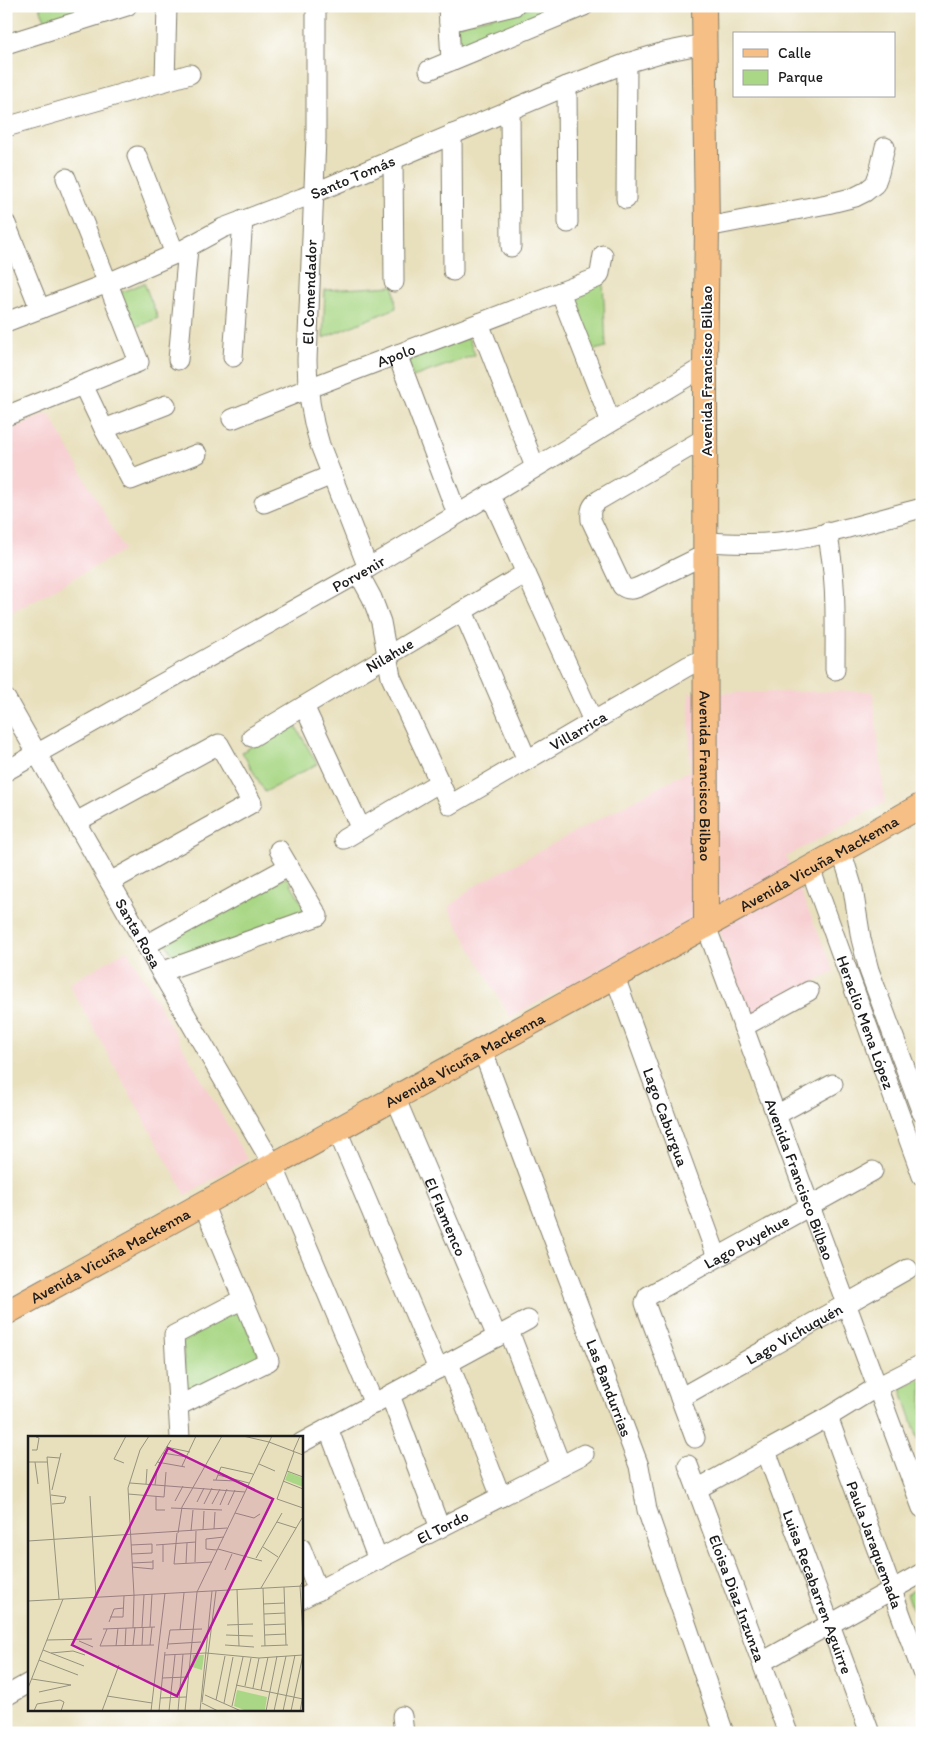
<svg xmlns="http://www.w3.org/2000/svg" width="928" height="1739" viewBox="0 0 928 1739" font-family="Itim,sans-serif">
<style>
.built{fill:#f7cfd1}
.green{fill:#a9d785;stroke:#627a50}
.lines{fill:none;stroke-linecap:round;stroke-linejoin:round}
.minor-casing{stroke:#827e6c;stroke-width:21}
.major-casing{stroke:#827e6c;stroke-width:26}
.minor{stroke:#fff;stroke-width:19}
.major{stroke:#f5bf86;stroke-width:24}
.labels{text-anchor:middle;stroke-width:4;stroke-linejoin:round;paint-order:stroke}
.street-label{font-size:16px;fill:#1c1c1c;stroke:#fff}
.inset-road{fill:none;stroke:#96927d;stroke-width:1}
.view{fill:#b5179e;fill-opacity:0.15;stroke:#b5179e;stroke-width:2.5}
.inset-edge{fill:none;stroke:#1c1c1c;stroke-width:2.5}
</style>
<rect width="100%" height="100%" fill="#fff"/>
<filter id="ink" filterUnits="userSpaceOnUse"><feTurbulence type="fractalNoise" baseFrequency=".02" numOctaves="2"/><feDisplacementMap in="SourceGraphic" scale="10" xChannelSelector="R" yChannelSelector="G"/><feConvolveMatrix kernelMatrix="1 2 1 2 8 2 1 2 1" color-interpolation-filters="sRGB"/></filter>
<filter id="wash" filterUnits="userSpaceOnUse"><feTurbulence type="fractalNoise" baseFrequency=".0096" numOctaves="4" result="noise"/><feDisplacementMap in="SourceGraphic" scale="20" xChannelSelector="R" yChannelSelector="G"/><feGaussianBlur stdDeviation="1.12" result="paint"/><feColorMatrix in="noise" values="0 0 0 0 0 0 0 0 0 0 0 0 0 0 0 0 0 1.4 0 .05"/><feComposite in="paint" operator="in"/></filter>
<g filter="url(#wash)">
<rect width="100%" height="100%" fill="#e8e0bd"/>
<path class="built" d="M49 413 124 550 6 616V431Z
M873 691 885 802 786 857 834 971 748 1017 713 911 510 1017 448 908 473 887 690 770 689 693Z
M127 950 247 1159 186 1195 69 984Z"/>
<path class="green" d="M39 6H100L48 26Z
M535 6H566L461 50 457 25Z
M603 280 606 347 590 351 565 290Z
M144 283 158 318 133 328 119 293Z
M394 286 396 308 323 338 325 290Z
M468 337 475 355 413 377 406 359Z
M294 723 317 764 265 792 242 752Z
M287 877 306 910 177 964 165 941Z
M239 1310 260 1358 187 1397 182 1339Z
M922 1378V1451L901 1388Z
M922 1586V1637L907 1594Z"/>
</g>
<g filter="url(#ink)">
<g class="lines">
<g class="minor-casing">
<g id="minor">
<path d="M316 6V138L307 360C307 390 311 417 320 445L368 568"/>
<path d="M448 6 451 61"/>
<path d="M449 22 514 6"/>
<path d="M6 44 127 6"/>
<path d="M429 70 584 6"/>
<path d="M165 81 167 6"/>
<path d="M567 86 568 223"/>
<path d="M510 110 511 247"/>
<path d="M6 127 190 74"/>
<path d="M452 134 453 271"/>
<path d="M137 156 175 254"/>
<path d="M393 159 394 282"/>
<path d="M626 199 627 63"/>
<path d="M6 224 40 309"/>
<path d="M707 227 827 204 855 197 865 192 875 184 879 173 885 147"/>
<path d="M560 292 611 422"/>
<path id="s1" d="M6 322 108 283 175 254 223 228 302 198 567 86 627 63 664 52 704 44"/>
<path d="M479 323 535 467"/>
<path d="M397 354 457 514"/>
<path d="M233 357 243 220"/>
<path d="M178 360 188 248"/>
<path d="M83 385 104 429 131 480 197 454"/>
<path d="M6 416 139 362 66 178"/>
<path id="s2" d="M232 419 322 383 597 278 600 273 603 255"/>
<path d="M104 429 166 405"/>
<path d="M705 438 599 500C591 506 590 510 591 520L622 586C628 590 632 590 639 587L706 554"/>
<path d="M490 494 593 721"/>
<path d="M264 503 332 475"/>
<path d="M827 532C837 578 835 623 835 670"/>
<path d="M706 542C730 543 755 545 779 542 827 536 875 520 922 508"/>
<path id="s3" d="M359 574 372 598 381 622 391 677 450 805 688 666 706 658"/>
<path d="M463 611 527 760"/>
<path id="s4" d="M6 699 161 972 273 1165 374 1404"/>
<path d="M304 706 361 829"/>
<path id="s5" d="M252 737 526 573"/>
<path id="s6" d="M6 771 368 568 705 366"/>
<path d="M76 822 219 744 252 803 110 882"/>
<path d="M344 839 440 782"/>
<path d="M841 850 853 889 861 939 869 970 922 1113"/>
<path id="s7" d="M810 868 922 1176"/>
<path id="s8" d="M706 926 922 1508"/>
<path d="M146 945 288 867"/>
<path d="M161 972 318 916 279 850"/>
<path id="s9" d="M615 977 717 1257"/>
<path d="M743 1027 809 991"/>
<path id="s10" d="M482 1049 639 1466 647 1510 724 1733"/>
<path id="s11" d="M395 1097 497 1337"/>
<path d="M776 1115 833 1084"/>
<path d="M337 1130 438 1369"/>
<path d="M509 1331 561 1466"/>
<path d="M449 1363 501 1497"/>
<path d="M390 1395 440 1528"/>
<path id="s12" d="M680 1398 908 1269"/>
<path d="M178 1406 269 1361 203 1204"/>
<path id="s13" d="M828 1417 922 1672"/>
<path d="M328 1428 378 1560"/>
<path d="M180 1438 174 1335 243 1299"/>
<path id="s14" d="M695 1438 646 1306 645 1303 648 1296 873 1171"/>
<path d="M301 1443 528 1320"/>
<path id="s15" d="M766 1451 870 1733"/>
<path id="s16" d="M688 1465 788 1733"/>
<path d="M697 1489 828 1417 877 1387 922 1364"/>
<path d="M301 1548 318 1591"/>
<path id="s17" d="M301 1599 584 1454"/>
<path d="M762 1662 922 1573"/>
<path d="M6 1696 29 1683"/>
<path d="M402 1716 404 1733"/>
</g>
</g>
<g class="major-casing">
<g id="major">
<path id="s18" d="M704 6 707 227 705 366 706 926"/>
<path id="s19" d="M6 1313C311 1143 618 977 922 805"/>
</g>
</g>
<use href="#minor" class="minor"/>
<use href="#major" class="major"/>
</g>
</g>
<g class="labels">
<g class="street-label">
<text dy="6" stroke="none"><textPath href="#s1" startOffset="376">Santo Tomás</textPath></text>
<text transform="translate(309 292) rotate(-88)" y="6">El Comendador</text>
<text dy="6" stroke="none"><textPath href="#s2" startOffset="176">Apolo</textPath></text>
<text transform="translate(706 371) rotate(-90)" y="6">Avenida Francisco Bilbao</text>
<text dy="6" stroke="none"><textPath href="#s6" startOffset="404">Porvenir</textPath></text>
<text dy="6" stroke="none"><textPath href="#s5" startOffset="160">Nilahue</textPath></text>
<text dy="6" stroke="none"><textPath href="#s3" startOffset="398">Villarrica</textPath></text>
<text dy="6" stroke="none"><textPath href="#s18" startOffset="770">Avenida Francisco Bilbao</textPath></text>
<text dy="6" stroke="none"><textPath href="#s19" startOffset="929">Avenida Vicuña Mackenna</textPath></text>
<text dy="6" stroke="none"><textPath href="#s4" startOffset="269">Santa Rosa</textPath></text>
<text dy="6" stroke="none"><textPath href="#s7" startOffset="164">Heraclio Mena López</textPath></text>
<text dy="6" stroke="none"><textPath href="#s19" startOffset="524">Avenida Vicuña Mackenna</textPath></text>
<text dy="6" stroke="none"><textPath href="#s9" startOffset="149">Lago Caburgua</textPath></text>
<text dy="6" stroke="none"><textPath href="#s8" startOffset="270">Avenida Francisco Bilbao</textPath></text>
<text dy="6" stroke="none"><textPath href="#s11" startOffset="130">El Flamenco</textPath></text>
<text dy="6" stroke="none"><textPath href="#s14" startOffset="264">Lago Puyehue</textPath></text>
<text dy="6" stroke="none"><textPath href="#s19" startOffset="119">Avenida Vicuña Mackenna</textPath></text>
<text dy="6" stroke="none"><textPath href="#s12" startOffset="131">Lago Vichuquén</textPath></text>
<text dy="6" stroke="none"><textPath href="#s10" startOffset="362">Las Bandurrias</textPath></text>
<text dy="6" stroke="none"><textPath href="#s17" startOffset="159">El Tordo</textPath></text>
<text dy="6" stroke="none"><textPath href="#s13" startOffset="136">Paula Jaraquemada</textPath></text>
<text dy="6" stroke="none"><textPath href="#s15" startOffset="150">Luisa Recabarren Aguirre</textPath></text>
<text dy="6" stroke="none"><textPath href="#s16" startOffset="142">Eloisa Diaz Inzunza</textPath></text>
</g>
</g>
<g transform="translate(28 1436)">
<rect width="275" height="275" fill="#e8e0bd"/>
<path d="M260 36 275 42V51L257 44ZM165 219H176L174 234 164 231ZM209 254 239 261 237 274H216L206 270Z" fill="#a9d785"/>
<path class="inset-road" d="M215 0 241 6M241 6 275 19M138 11 162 16M4 14H9L11 2 8 1M265 16 272 0M266 16 249 63 275 72M135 17 159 21M0 26H19M7 26 10 48M129 26 157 31M96 27 86 23 98 0M231 28 247 35M127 30 143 4M154 30 168 0M259 35 275 41M190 39 221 47M185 44 209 45M188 44 193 31 225 38M255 45 275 53M102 47 217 56M118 48 119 33M127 49 129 34M24 54 33 17M100 58 136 61 138 36M23 59 38 61 36 67 24 68M62 60 68 161M128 60V74H137M147 65 155 50M169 66 176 52M176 68 184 52M184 68 192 53M192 69 199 53M200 69 207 54M143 72 194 74M207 77 226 82 232 78M249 86 268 92M186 93 187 76M175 94 176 75M163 95 165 74M149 97 146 128 184 126M150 97 154 71 194 0M0 105 199 92M103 109 124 108V117L104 118M128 109 168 106M235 111 250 121M190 113 234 125M189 114 178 113V103L196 101M228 122 254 77M135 126V109M167 126 168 95M104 127 125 126M158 127 159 107M104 131 125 133V124M197 134 204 118M256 151 258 209M233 152 274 82M235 152 237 210M209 153 211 210M169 156 244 0M31 163 19 21 32 22M0 165 275 150M235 168 256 167M236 178 257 177M82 181H95L96 160M81 186 86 173 96 172M199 189 225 188M236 189 257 188M114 191 116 159M122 191 124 158M105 192 106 159 100 52 112 14 121 0M75 193 127 191M79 193 72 210 126 209M152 194 156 157M198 199 225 200M237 199 258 198M275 200 272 150 275 145M19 204 64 203M51 205 65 211M140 208 173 206M105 209 107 191M114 209 115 191M122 209 124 191M197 209 226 211M88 210 90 192M97 210 98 192M233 210 260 209M139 213 142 194 174 193M15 214 56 230M23 217 45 215 57 219M137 219 178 217 231 222 275 219M11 224 50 239M134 242 160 241M4 243 43 249 11 256M208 249 275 263M217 250 223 222M0 252 35 163M225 252 231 222M233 254 240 221M177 259 213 275M79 260 124 267M132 262 158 261M188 264 197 220M174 266 188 155M174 267 190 275M196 267 205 221M204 270 215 221M6 275 9 268 32 264 36 266 33 275M74 275 91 229M123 275 137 157M131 275 137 216M141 275 147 219M150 275 155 218M157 275 169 156M172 275 184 155M238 275 249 220M246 275 258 220M255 275 267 219M263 275 275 219M272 275 275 259"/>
<path class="view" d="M140 12 245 63 149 260 44 209Z"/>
<rect width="275" height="275" class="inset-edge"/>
</g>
<rect width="928" height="1739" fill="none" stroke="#fff" stroke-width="25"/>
<rect x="733" y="32" width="162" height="65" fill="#ffffff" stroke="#a4a4a4"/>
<rect x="743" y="49" width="25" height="8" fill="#f5bf86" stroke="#a4a4a4"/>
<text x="778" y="58" font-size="15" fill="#1c1c1c">Calle</text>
<rect x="743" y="70" width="25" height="15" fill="#a9d785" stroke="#a4a4a4"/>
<text x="778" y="82" font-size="15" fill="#1c1c1c">Parque</text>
</svg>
